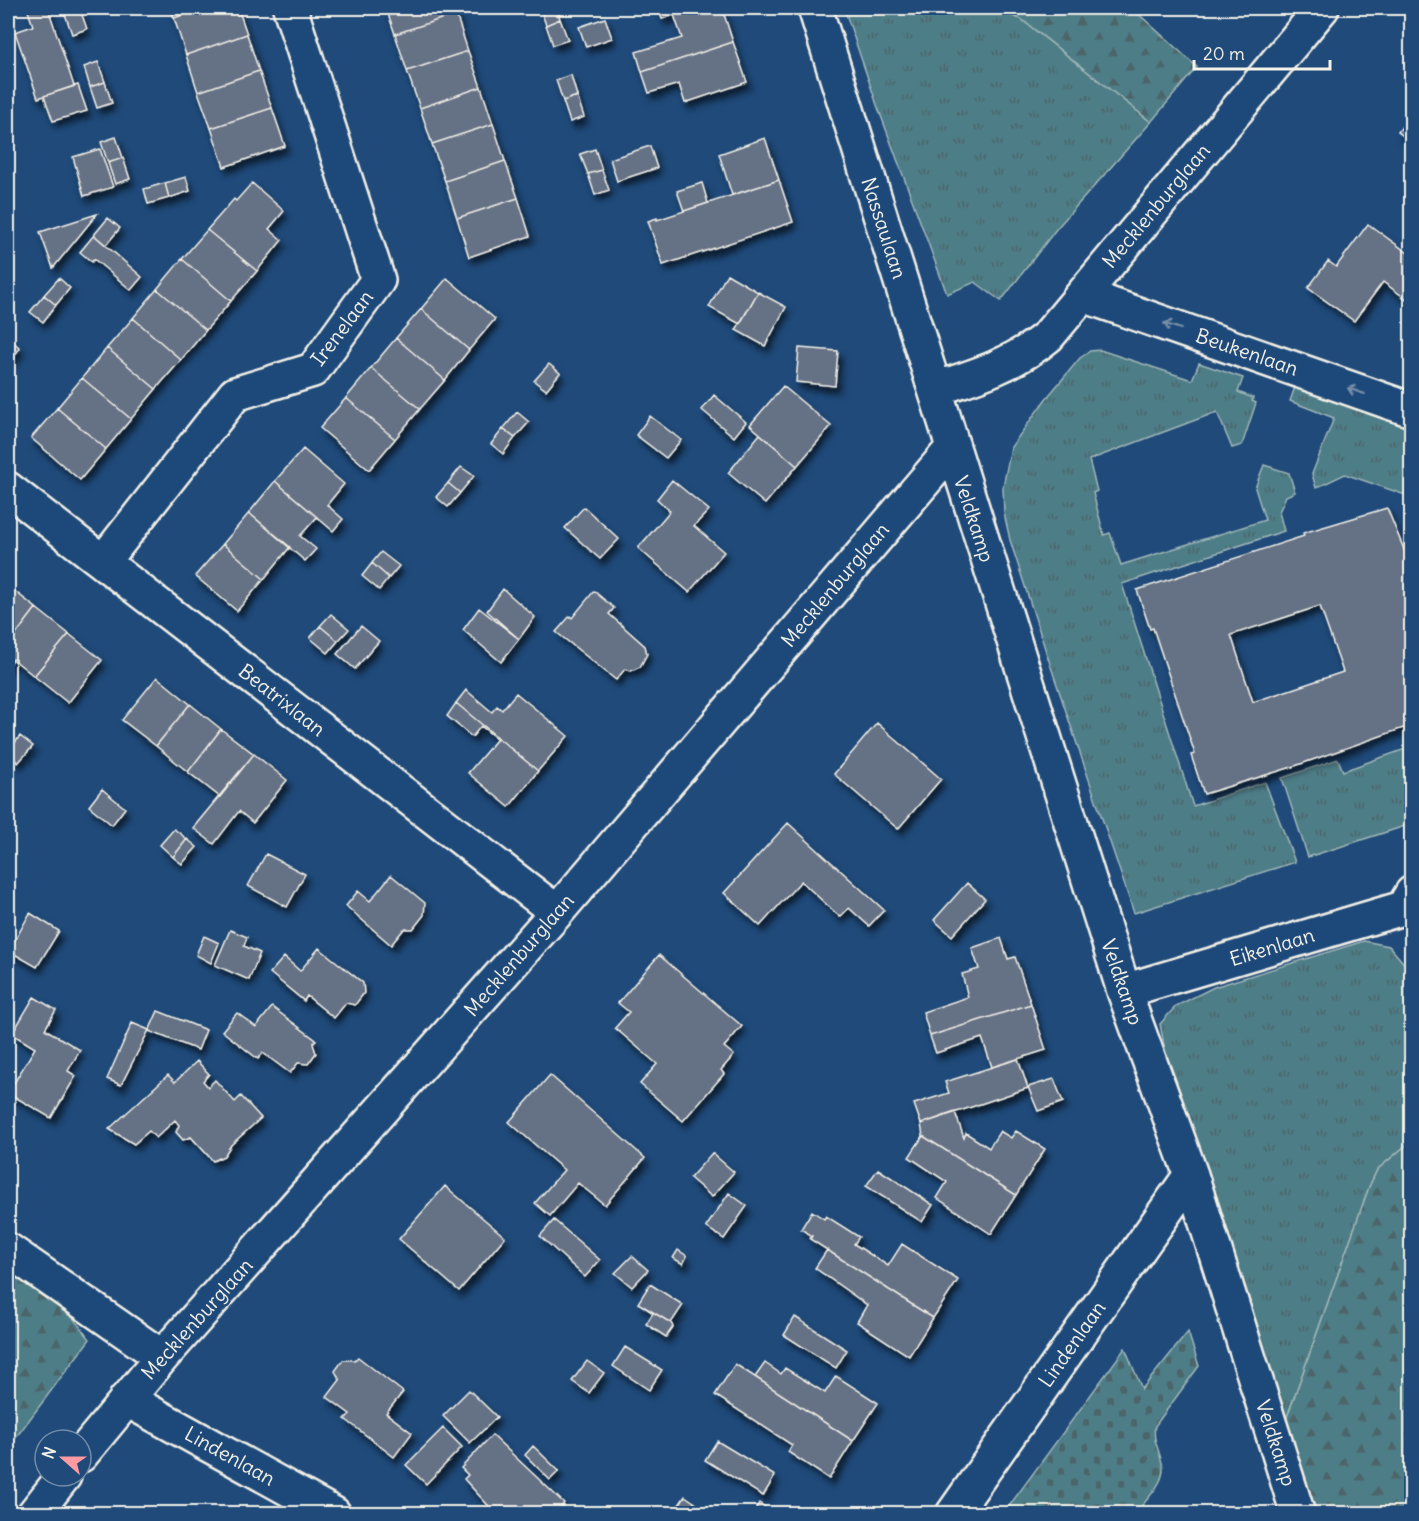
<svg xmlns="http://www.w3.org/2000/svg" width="1419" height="1521" viewBox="0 0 1419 1521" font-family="Delius,sans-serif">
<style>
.grass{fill:url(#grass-tufts);stroke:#a1b7b8;stroke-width:1.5}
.forest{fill:url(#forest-firs);stroke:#a1b7b8;stroke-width:1.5}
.cemetery{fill:url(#cemetery-stones);stroke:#a1b7b8;stroke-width:1.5}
.building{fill:#657185;stroke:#f4f1e8;stroke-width:1.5;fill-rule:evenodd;filter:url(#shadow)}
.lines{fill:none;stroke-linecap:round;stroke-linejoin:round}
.minor-casing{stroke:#f4f1e8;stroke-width:38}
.minor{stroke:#1f4a7a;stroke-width:33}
.oneway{stroke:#748da6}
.labels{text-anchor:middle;stroke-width:4.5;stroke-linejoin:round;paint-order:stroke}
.street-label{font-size:20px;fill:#f4f1e8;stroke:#1f4a7a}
</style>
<defs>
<pattern id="grass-tufts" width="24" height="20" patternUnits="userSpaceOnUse" patternTransform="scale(1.5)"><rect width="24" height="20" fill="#4e7d87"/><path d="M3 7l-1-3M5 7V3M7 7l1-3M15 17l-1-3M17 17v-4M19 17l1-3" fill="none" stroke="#4c656a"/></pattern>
<pattern id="forest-firs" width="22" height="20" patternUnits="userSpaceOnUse" patternTransform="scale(1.5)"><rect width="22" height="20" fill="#4e7d87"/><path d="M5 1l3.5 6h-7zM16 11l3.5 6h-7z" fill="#4c656a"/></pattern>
<pattern id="cemetery-stones" width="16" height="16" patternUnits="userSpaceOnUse" patternTransform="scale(1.5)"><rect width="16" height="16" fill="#4e7d87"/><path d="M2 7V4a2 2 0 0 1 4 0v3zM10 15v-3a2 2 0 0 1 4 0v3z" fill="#4c656a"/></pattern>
<filter id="shadow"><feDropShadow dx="3.5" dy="6" stdDeviation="3" flood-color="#0009"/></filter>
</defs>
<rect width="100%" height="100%" fill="#1f4a7a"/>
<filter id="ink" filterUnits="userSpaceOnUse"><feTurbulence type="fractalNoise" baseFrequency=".0167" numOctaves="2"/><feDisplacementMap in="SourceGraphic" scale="12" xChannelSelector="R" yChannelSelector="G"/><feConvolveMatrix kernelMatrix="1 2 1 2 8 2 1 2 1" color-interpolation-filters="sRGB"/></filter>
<g filter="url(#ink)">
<path class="grass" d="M844 8H990L1021 19 1151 122 1057 228 1001 301 975 282 947 294 877 105Z
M1100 350 1192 380 1199 363 1243 378 1238 392 1253 398 1252 401 1256 403 1242 445 1232 448 1217 412 1089 460 1097 491 1093 493 1104 535 1110 533 1121 565 1265 520 1255 488 1264 465 1289 473 1295 492 1286 496 1279 512 1284 531 1122 584 1193 806 1265 782 1295 862 1134 913 1051 667 1010 540 1004 513 1003 487 1011 447 1045 400 1080 358 1090 351Z
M1295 387 1411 427V497L1345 474 1316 488 1312 474 1334 418 1290 401Z
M1411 747V816L1405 826 1308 857 1282 778 1338 759 1343 771Z
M1364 941 1389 946 1407 967 1411 978V1141L1377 1170 1369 1187 1286 1420 1168 1067 1160 1024 1176 1006 1214 987Z"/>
<path class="forest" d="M990 8H1132L1197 67 1151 122 1021 19Z
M1411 1141V1513H1316L1286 1420 1369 1187 1377 1170Z
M8 1270 74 1319 90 1339 8 1448Z"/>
<path class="cemetery" d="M1188 1332 1199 1366 1155 1426C1152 1441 1161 1453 1163 1468 1164 1484 1144 1502 1136 1513H1004L1125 1348 1142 1389Z"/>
<path class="building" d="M27 8H48L74 86 38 98 15 32 33 26Z
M170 8H205L174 18Z
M205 8H238L247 34 186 55 174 18Z
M386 8H454L456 14 395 34Z
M540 8H557L560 19 546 25Z
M658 8H688L689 10 722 8 733 42 642 72 636 52 682 38 674 15 662 19Z
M80 9 87 29 72 34 65 14Z
M456 14 468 51 407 71 395 34Z
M605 18 612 38 586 47 579 27Z
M560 19 568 40 553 45 546 25Z
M247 34 259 71 198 92 186 55Z
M733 42 747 82 685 103 679 84 649 93 642 72Z
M468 51 481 87 420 108 407 71Z
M98 62 105 82 90 87 84 67Z
M259 71 272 108 211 128 198 92Z
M571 75 577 96 563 101 556 80Z
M105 82 112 103 97 108 90 87Z
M78 85 87 111 53 121 44 96Z
M481 87 493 124 432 144 420 108Z
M577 96 584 117 570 122 563 101Z
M272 108 285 146 224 167 211 128Z
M1412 113V142L1398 132Z
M493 124 505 161 445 181 432 144Z
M116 137 123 158 108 163 101 142Z
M765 138 779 180 732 195 719 154Z
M650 146 657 168 617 181 610 159Z
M100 149 113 187 84 196 73 157Z
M595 149 602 170 588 174 580 154Z
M123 158 130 179 115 184 108 163Z
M505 161 518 198 457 218 445 181Z
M602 170 609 190 595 195 588 174Z
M186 177 190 191 169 198 165 183Z
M779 180 793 222 663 265 648 221 657 218V220Z
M165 183 169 198 148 204 144 189Z
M252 183 284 211 269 229 282 240 257 271 207 230 234 199 236 201Z
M702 183 708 203 684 211 677 191Z
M518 198 530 236 469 257 457 218Z
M97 214 53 268 40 232Z
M108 218 120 228 106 245 94 235Z
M1368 224 1412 256V303L1383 282 1354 321 1308 288 1328 261 1336 267Z
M207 230 257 271 231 301 182 259Z
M94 235 142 277 131 290 94 259 92 262 80 252Z
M182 259 231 301 206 330 157 289Z
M727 274 758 292 740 324 709 307Z
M59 278 70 288 56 305 44 295Z
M447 278 495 319 469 350 421 309Z
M157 289 206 330 181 360 133 318Z
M758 292 786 307 765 346 736 330Z
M44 295 56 305 43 322 30 312Z
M421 309 469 350 445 380 396 338Z
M133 318 181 360 156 389 107 348Z
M9 338 20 348 8 364V340Z
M396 338 445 380 420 409 371 368Z
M107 348 156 389 131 419 82 378Z
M799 348 838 351 835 386 796 382Z
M549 364 560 373 546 390 534 381Z
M371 368 420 409 395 439 346 398Z
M82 378 131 419 106 449 57 408Z
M783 386 831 426 797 466 750 425Z
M714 395 746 422 734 437 702 410Z
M346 398 395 439 369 470 320 428Z
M57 408 106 449 80 480 31 438Z
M517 412 529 422 515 438 503 429Z
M650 416 681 440 666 458 636 435Z
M503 429 515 438 503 454 491 444Z
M760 434 797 466 765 504 728 473Z
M303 449 344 484 327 505 343 519 333 531 275 481Z
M461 467 474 476 460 493 448 483Z
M672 480 709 510 694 526 724 552 689 592 638 548 670 511 657 499Z
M275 481 317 517 300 536 316 549 305 561 249 513Z
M448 483 460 493 448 507 436 497Z
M584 507 619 539 600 559 565 528Z
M1387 508 1412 569V725L1292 767 1204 794 1191 755 1195 754 1153 628 1150 629 1137 590 1304 536 1303 533ZM1320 606 1343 672 1253 702 1231 635Z
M249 513 290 547 264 579 223 544Z
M223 544 264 579 237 611 195 576Z
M381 552 399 566 389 578 372 563Z
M372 563 389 578 379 590 362 576Z
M8 586 36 608 8 645Z
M503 589 535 617 519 639 487 611Z
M594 591 614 608 609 614 645 646 647 654 640 667 631 671 625 669 616 680 556 632 570 616 572 618Z
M36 608 69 634 34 676 13 659 8 667V645Z
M479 608 519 639 501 662 463 630Z
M331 614 349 629 338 641 320 626Z
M320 626 338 641 328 653 310 638Z
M361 626 379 641 355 669 337 654Z
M69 634 102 660 68 703 34 676Z
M157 677 190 704 156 746 122 720Z
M466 690 492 712 497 706 502 710 516 693 568 736 538 771 456 703Z
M456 703 538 771 509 807 468 773 497 739 481 726 472 737 447 716Z
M190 704 221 729 188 772 156 746Z
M877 723 941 779 898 829 834 774Z
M221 729 254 754 220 797 188 772Z
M20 736 33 746 18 763 8 752Z
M254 754 287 780 253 823 239 811 214 844 193 828Z
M102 789 125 808 112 825 89 806Z
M788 823 884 910 869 926 849 908 840 917 801 881 760 926 724 893Z
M174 829 187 839 173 857 160 845Z
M187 839 197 847 182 864 173 857Z
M266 854 305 874 287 907 248 886Z
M391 875 425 903 424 915 413 929H404L391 945 346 906 358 891 370 901Z
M967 883 985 899 952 936 934 920Z
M30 913 59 931 37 967 9 951Z
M230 930 247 937 244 946 260 953 249 980 215 965Z
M204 936 219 943 211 963 196 955Z
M1001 938 1008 959 1015 957 1031 1004 930 1036 923 1012 968 997 962 974 979 969 972 948Z
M319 948 363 983 364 993 355 1005 346 1003 334 1018 307 996 304 1001 270 973 284 957 300 971Z
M659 955 742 1026 724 1047 734 1055 721 1070 724 1074 683 1121 640 1084 657 1064 615 1028 629 1012 618 1003Z
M34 997 56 1010 45 1029 80 1050 68 1071 76 1076 51 1118 8 1093 35 1048 12 1034Z
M1031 1004 1046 1050 992 1067 982 1038 936 1053 930 1036Z
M272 1007 316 1040 313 1044 316 1053 308 1064 298 1063 290 1073 263 1053 258 1059 222 1031 237 1013 256 1027Z
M158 1011 206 1030 198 1050 149 1031Z
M132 1023 149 1030 121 1085 107 1079Z
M1018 1059 1028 1088 921 1124 914 1104 949 1093 945 1082Z
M197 1061 209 1074 203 1081 208 1087 215 1080 235 1102 241 1096 261 1118 231 1145 224 1156 213 1161 191 1137 183 1140 176 1132 179 1125 175 1120 156 1138 149 1131 134 1144 109 1129 168 1075 175 1082Z
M550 1075 645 1158 605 1205 578 1183 550 1216 535 1203 564 1170 509 1122Z
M1054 1079 1063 1102 1038 1111 1028 1087Z
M955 1112 964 1138 966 1133 989 1148 1000 1131 1011 1138 1016 1131 1045 1149 1016 1195 923 1136 921 1124Z
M923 1136 1016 1195 991 1234 937 1198 947 1182 909 1157Z
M712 1153 734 1172 712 1197 690 1178Z
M878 1169 933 1205 922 1222 866 1186Z
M445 1186 505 1237 459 1291 399 1239Z
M729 1193 747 1206 724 1239 706 1227Z
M812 1211 824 1219 826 1216 859 1237 854 1244 888 1266 902 1244 958 1280 933 1318 810 1239 812 1236 801 1229Z
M554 1220 600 1260 585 1277 540 1236Z
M678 1250 687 1256 683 1264 673 1258Z
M827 1250 933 1318 909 1356 857 1322 867 1305 815 1268Z
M632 1256 648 1270 632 1287 615 1273Z
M650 1284 683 1305 671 1323 638 1303Z
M638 1303 671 1323 673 1327 666 1337 646 1324 653 1313Z
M795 1317 847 1350 836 1368 784 1335Z
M625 1347 662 1370 649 1390 613 1366Z
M358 1357 403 1392 386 1413 412 1433 394 1457 345 1419 350 1414 327 1397 340 1380 335 1371 343 1360H355Z
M587 1361 604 1373 589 1393 572 1381Z
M765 1363 781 1374 785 1368 825 1393 836 1376 878 1403 853 1441 755 1377Z
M735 1364 853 1441 829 1479 788 1452 792 1445 715 1395Z
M469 1390 497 1417 470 1443 443 1416Z
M443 1428 462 1447 426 1484 406 1465Z
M492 1435 564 1503 562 1506 571 1514H496L464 1479 468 1475 461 1468Z
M717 1441 775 1476 763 1496 705 1460Z
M533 1446 559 1471 550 1480 525 1455Z
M685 1496 704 1509 700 1514 675 1511Z
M759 1503 775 1514H753Z"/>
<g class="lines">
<g class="minor-casing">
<path id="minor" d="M815 8 1124 991 1191 1175 1298 1514
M1083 295 1412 410
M935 389C976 376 1015 364 1048 336L1322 8
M8 489 557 912
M103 562 235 394 313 370 378 280 290 8
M1124 991 1403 908 1412 893
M8 1250 162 1357
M126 1399 334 1514
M81 1455 162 1357 557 912 952 449
M34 1514 64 1476
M953 1514 1191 1175"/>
</g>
<use href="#minor" class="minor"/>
</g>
<defs><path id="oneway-shaft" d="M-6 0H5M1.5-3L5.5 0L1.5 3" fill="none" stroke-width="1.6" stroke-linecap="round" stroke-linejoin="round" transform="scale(1.5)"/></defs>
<g class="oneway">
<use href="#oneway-shaft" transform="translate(1172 326) rotate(-161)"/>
<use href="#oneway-shaft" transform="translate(1356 391) rotate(-161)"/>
</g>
</g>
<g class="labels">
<g class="street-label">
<text transform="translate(1156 206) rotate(-50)" y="7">Mecklenburglaan</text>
<text transform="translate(884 228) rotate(72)" y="7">Nassaulaan</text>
<text transform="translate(342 328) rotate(-53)" y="7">Irenelaan</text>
<text transform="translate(1247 352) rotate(19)" y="7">Beukenlaan</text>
<text transform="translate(974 519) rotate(72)" y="7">Veldkamp</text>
<text transform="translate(835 585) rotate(-50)" y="7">Mecklenburglaan</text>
<text transform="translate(282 700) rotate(38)" y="7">Beatrixlaan</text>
<text transform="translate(1272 947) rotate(-17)" y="7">Eikenlaan</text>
<text transform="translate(519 955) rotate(-49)" y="7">Mecklenburglaan</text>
<text transform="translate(1122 982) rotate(71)" y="7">Veldkamp</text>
<text transform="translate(197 1319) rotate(-48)" y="7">Mecklenburglaan</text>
<text transform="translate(1072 1344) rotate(-55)" y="7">Lindenlaan</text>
<text transform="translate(1276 1443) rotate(72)" y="7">Veldkamp</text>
<text transform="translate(230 1456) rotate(29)" y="7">Lindenlaan</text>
</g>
</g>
<rect width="1419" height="1521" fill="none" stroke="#1f4a7a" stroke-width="30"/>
<rect x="15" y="15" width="1389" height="1491" fill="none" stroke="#f4f1e8" stroke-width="2" filter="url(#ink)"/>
<g transform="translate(63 1458) rotate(291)"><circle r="28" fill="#1f4a7a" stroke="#748da6" stroke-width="1.5"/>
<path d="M0-4.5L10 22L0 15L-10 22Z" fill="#ff9aa2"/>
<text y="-9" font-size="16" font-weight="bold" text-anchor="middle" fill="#f4f1e8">N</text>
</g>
<path d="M1194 60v9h136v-9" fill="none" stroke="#f4f1e8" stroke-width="3"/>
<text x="1203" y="60" font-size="18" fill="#f4f1e8" stroke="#1f4a7a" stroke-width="4.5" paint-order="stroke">20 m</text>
</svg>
